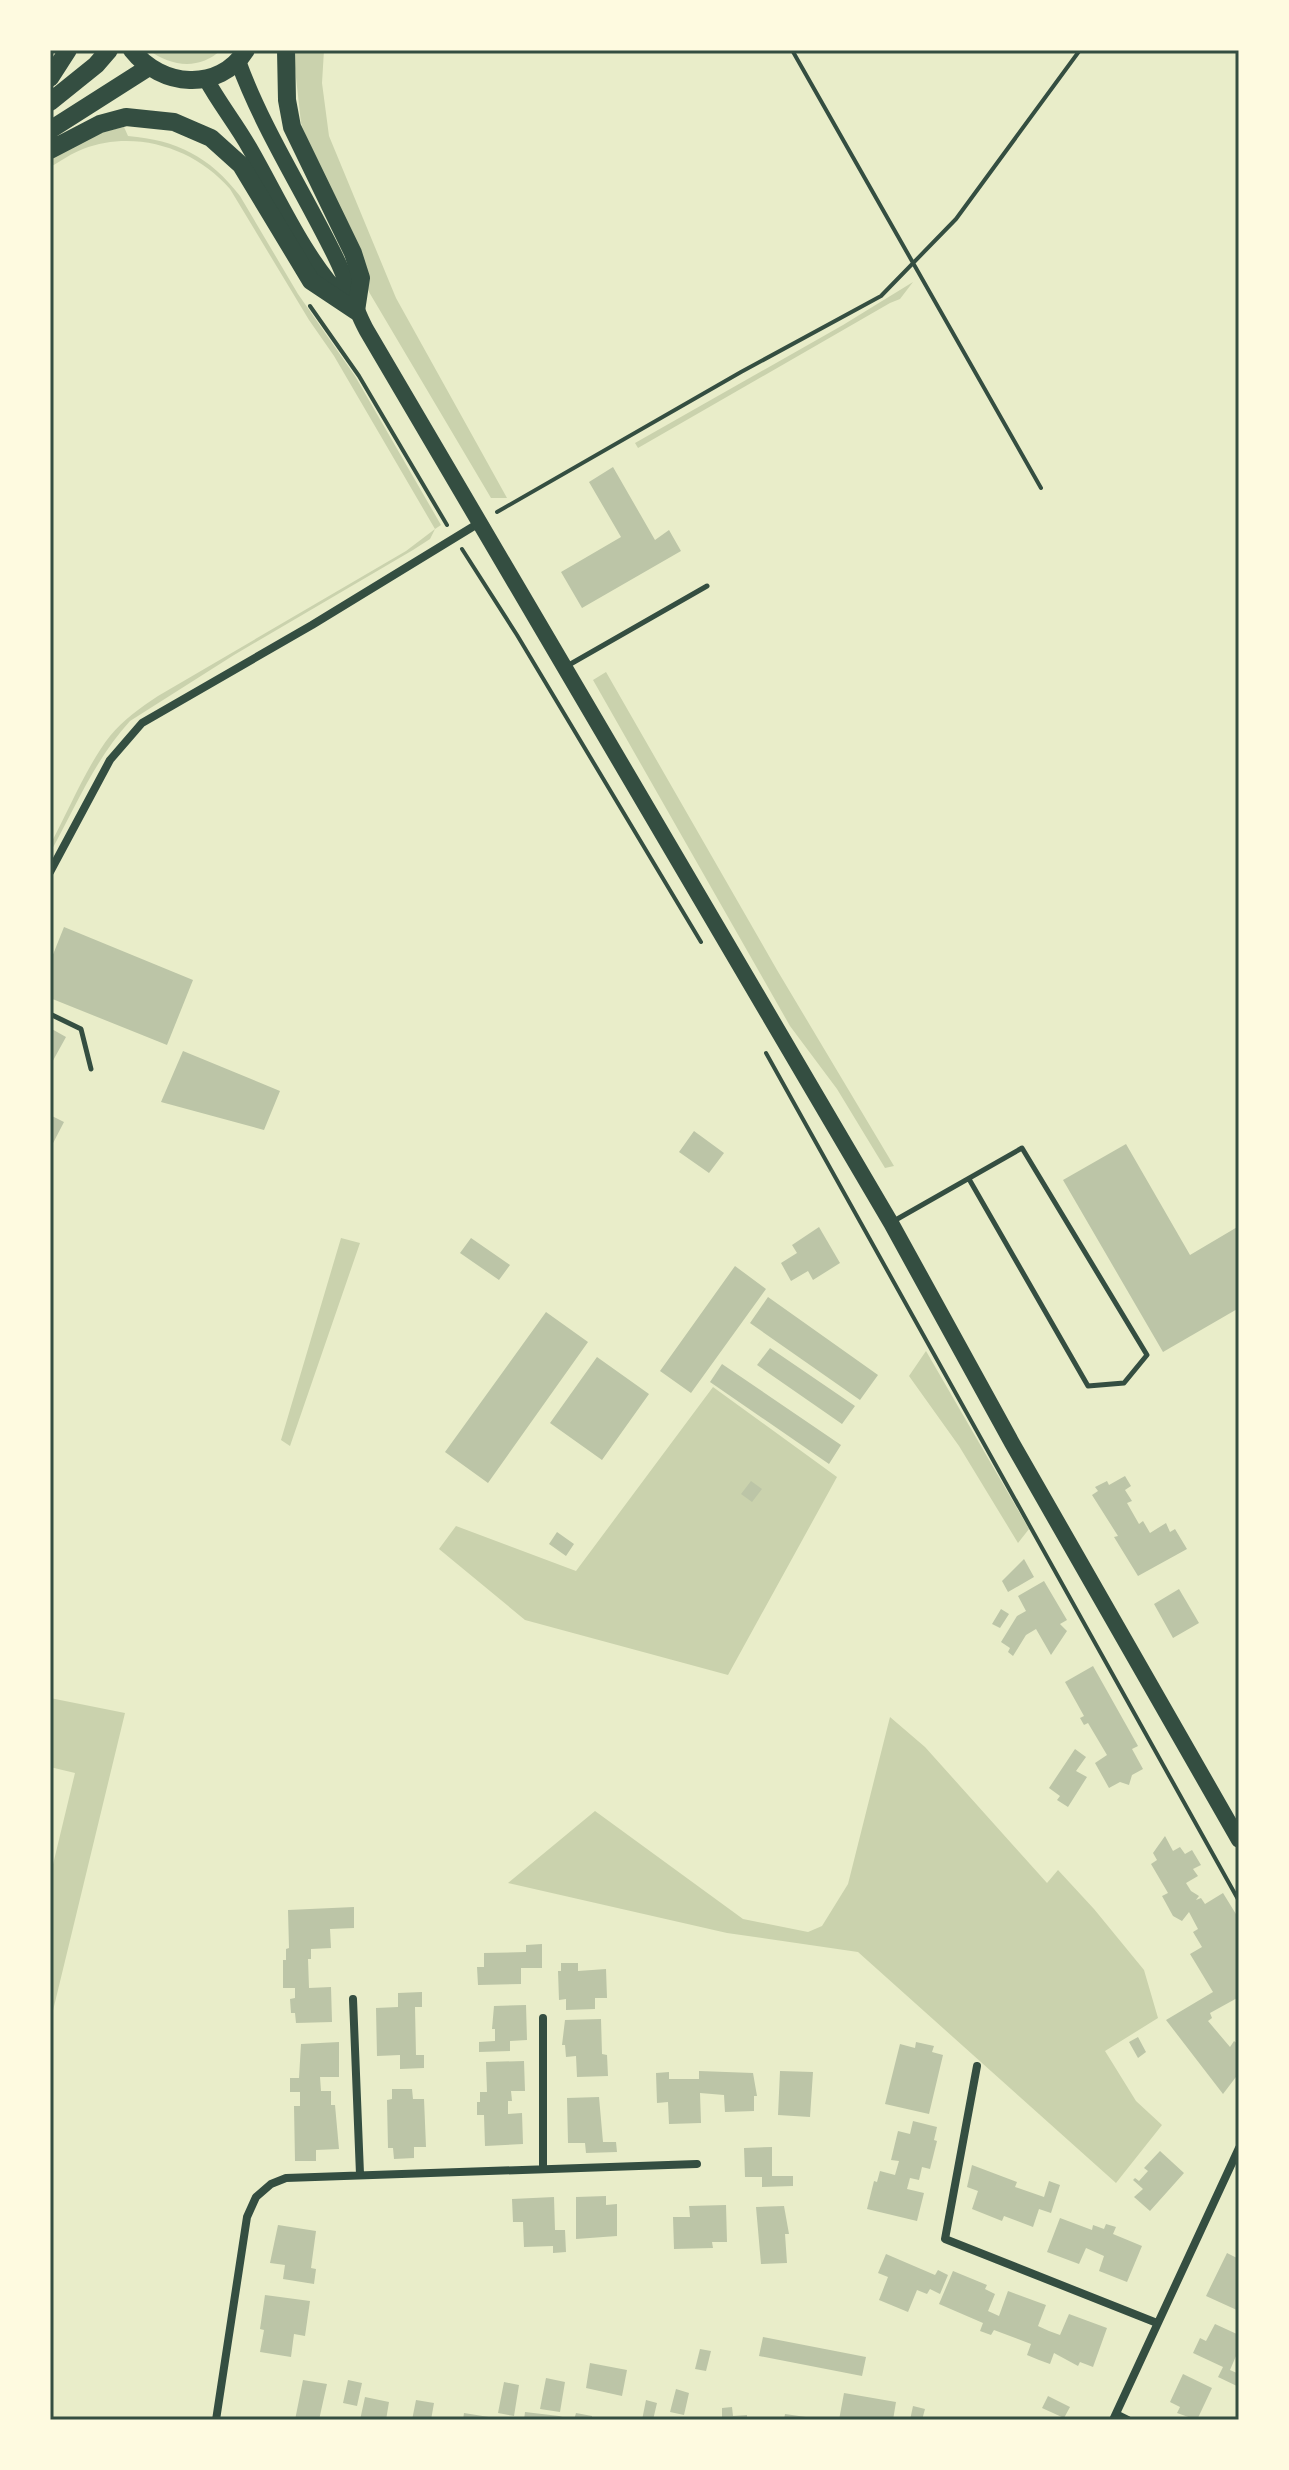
<svg xmlns="http://www.w3.org/2000/svg" width="1289" height="2470" viewBox="0 0 1289 2470" font-family="'Roboto Condensed',sans-serif">
<style>
.green{fill:#cad2ad}
.building{fill:#bcc5a7}
.lines{fill:none;stroke-linecap:round;stroke-linejoin:round}
.path{stroke:#344e41;stroke-width:4}
.service{stroke:#344e41;stroke-width:5}
.minor{stroke:#344e41;stroke-width:8}
.secondary{stroke:#344e41;stroke-width:16}
.primary{stroke:#344e41;stroke-width:18}
.neatline{fill:none;stroke:#344e41;stroke-width:3}
</style>
<rect width="100%" height="100%" fill="#e9edc9"/>
<path class="green" d="M149 50H221C200 70 171 67 149 50Z
M293 50H324L322 83 329 136 396 298 507 498H491L369 292 349 229 316 163 301 123Z
M124 127 128 136C177 140 210 157 240 196L298 294 355 376 441 525 435 529 430 539 413 550 234 655 130 721C95 759 75 808 50 853V845C68 812 87 765 110 736 123 720 140 708 158 696L406 551 435 529 334 356 309 320 230 189C195 148 135 129 83 149 72 153 61 161 50 167V157L86 136Z
M913 282 900 299 890 303 638 448 635 443 843 325Z
M606 672 777 970 894 1166 885 1168 837 1089 790 1026 593 680Z
M341 1238 360 1243 290 1446 281 1440Z
M926 1351 1029 1529 1018 1543 959 1446 909 1376Z
M713 1387 837 1477 728 1675 525 1620 439 1549 456 1526 576 1571Z
M50 1698 125 1713 50 2023V1877L75 1773 50 1767Z
M890 1717 925 1747 1047 1883 1058 1870 1094 1909 1144 1970 1158 2018 1105 2051 1136 2101 1162 2125 1116 2183 858 1952 727 1933 508 1883 595 1811 743 1919 808 1932 822 1926 848 1884Z"/>
<path class="building" d="M613 467 655 540 669 530 681 551 582 608 561 572 621 537 589 482Z
M64 927 193 980 167 1045 50 998V962Z
M50 1028 66 1037 50 1066Z
M183 1051 280 1091 264 1130 161 1102Z
M50 1115 64 1122 50 1149Z
M694 1131 724 1153 709 1173 679 1152Z
M1126 1144 1190 1255 1239 1226V1308L1163 1352 1063 1180Z
M819 1227 840 1263 813 1280 808 1271 791 1281 781 1263 797 1253 792 1245Z
M471 1238 510 1265 499 1280 460 1253Z
M735 1266 766 1289 691 1393 660 1371Z
M768 1297 878 1375 860 1400 750 1323Z
M546 1312 588 1342 488 1483 445 1452Z
M770 1348 855 1406 842 1424 757 1365Z
M597 1357 649 1394 602 1460 550 1423Z
M722 1364 841 1445 829 1464 710 1382Z
M1125 1476 1131 1486 1125 1490 1132 1501 1127 1503 1139 1524 1143 1521 1150 1533 1166 1523 1170 1532 1175 1529 1187 1549 1138 1576 1114 1537 1118 1536 1092 1495 1098 1491 1095 1487 1107 1481 1109 1485Z
M751 1481 762 1489 752 1502 741 1494Z
M557 1532 574 1544 566 1556 549 1544Z
M1024 1559 1034 1577 1008 1592 1002 1581Z
M1044 1581 1067 1620 1060 1624 1067 1631 1051 1655 1036 1629 1026 1635 1013 1656 1008 1652 1010 1648 1001 1642 1017 1616 1026 1611 1018 1596Z
M1179 1589 1199 1623 1173 1638 1154 1604Z
M1001 1609 1009 1614 1000 1628 992 1624Z
M1093 1666 1138 1746 1132 1749 1143 1769 1132 1775 1129 1785 1120 1782 1109 1788 1095 1763 1107 1755 1088 1723 1084 1725 1080 1718 1084 1716 1065 1682Z
M1075 1749 1086 1757 1076 1771 1087 1777 1068 1807 1057 1800 1060 1796 1049 1788Z
M1165 1836 1173 1851 1180 1847 1185 1854 1192 1850 1201 1865 1193 1869 1198 1876 1186 1883 1191 1891 1199 1896 1196 1900 1201 1898 1205 1904 1223 1893 1239 1919V1997L1210 2013 1212 2018 1208 2021 1230 2047 1234 2041 1239 2045V2073L1223 2094 1166 2020 1213 1992 1190 1954 1202 1947 1193 1932 1198 1929 1189 1912 1182 1921 1173 1916 1162 1896 1168 1893 1151 1864 1157 1860 1153 1853Z
M354 1907V1928L330 1929 331 1948 311 1949V1959H308L309 1988 331 1987 332 2022 296 2023 295 2013H291L290 1999 295 1998V1988H283V1960H286V1949L289 1948 288 1910Z
M542 1944V1968H521V1984L478 1985 477 1967H484V1953L526 1952V1945Z
M561 1963H578V1971L606 1969 607 1998H595V2009L566 2010V1999L559 2000 558 1971H561Z
M422 1992V2007H415L416 2055H424V2068L400 2069V2055L377 2056 376 2008 398 2007V1993Z
M526 2005 527 2040 510 2041V2051L479 2052V2042L495 2041V2029H492L494 2006Z
M601 2019 602 2054 607 2055 608 2076 577 2077 576 2056 566 2057 565 2045H562L565 2020Z
M1138 2037 1146 2052 1138 2058 1129 2042Z
M339 2042V2077H320L321 2091H331V2105H335L339 2149 316 2150V2161H295L294 2106H300V2092H290V2078H299L301 2044Z
M916 2042 934 2046 932 2052 943 2055 929 2114 885 2104 900 2044 915 2048Z
M524 2061 525 2091H511L512 2101H508V2114L522 2113 523 2144 485 2146 484 2115H477V2102H480V2092H487L486 2062Z
M699 2071 753 2073 757 2096H754V2111L725 2112 724 2095 700 2093 701 2123 669 2124 668 2102 657 2103 656 2073 669 2072V2079H699Z
M780 2071 813 2072 810 2117 778 2115Z
M392 2089H412L413 2099H424L426 2147H414V2158L394 2159 393 2148H388L387 2100 392 2099Z
M599 2097 603 2142H616L617 2152 586 2153 585 2143H568L567 2098Z
M913 2121 937 2127 934 2140 937 2141 930 2169 922 2167 919 2180 910 2178 907 2189 924 2193 917 2221 867 2209 874 2181 877 2182 880 2171 895 2175 899 2161 891 2160 898 2131 910 2134Z
M772 2147V2176H793V2186L762 2187V2177H745L744 2148Z
M1160 2151 1184 2173 1150 2211 1134 2197 1143 2189 1133 2180 1135 2178 1139 2181 1148 2171 1144 2168Z
M972 2165 1017 2182 1015 2187 1044 2197 1049 2181 1060 2185 1051 2213 1039 2209 1033 2227 1004 2216 1002 2221 972 2209 978 2191 967 2187Z
M606 2196V2205L617 2204V2236L576 2239V2197Z
M554 2197 555 2230H565L566 2252 553 2253V2246L524 2247 523 2222H513L512 2199Z
M726 2205 727 2242H712L713 2248 674 2249 673 2217H690L689 2206Z
M784 2206 789 2234H785L787 2263 761 2264 756 2207Z
M1060 2218 1092 2230 1093 2225 1104 2229 1106 2224 1116 2227 1113 2234 1142 2246 1127 2282 1099 2271 1104 2256 1086 2248 1079 2264 1047 2252Z
M278 2225 316 2231 311 2268 316 2269 314 2284 283 2279 285 2265 270 2263Z
M1227 2253 1239 2259V2311L1206 2296Z
M886 2254 935 2275 938 2270 948 2275 940 2294 930 2289 927 2294 917 2290 908 2312 879 2300 888 2277 878 2273Z
M953 2271 987 2285 985 2289 995 2294 988 2311 999 2316 1008 2291 1046 2305 1038 2326 1049 2331 1060 2335 1069 2314 1107 2328 1093 2367 1080 2362 1078 2366 1054 2353 1050 2364 1039 2360 1027 2355 1031 2344 994 2330 991 2335 980 2331 983 2323 939 2304Z
M265 2295 310 2301 305 2336 294 2334 291 2357 260 2352 264 2330 260 2329Z
M1215 2324 1239 2335V2349L1230 2370 1239 2374V2387L1218 2377 1223 2367 1193 2353 1200 2338 1206 2341Z
M763 2337 866 2357 862 2376 759 2356Z
M700 2349 711 2351 706 2371 695 2369Z
M590 2363 627 2370 622 2396 586 2388Z
M1183 2374 1212 2388 1197 2420 1177 2413 1180 2407 1170 2402Z
M546 2378 565 2382 560 2412 540 2409Z
M303 2380 327 2384 319 2420H295Z
M348 2380 362 2383 357 2406 343 2403Z
M504 2382 519 2385 514 2416 498 2413Z
M676 2389 689 2393 684 2415 670 2412Z
M844 2393 896 2402 893 2420H839Z
M1048 2396 1070 2407 1064 2418 1042 2408Z
M365 2397 389 2402 386 2420H360Z
M416 2400 434 2403 431 2420H412Z
M646 2400 657 2403 653 2420H642Z
M913 2406 925 2409 922 2420H910Z
M732 2407 733 2416 747 2415V2420H722V2408Z
M525 2412 559 2416 573 2420H524Z
M464 2413 495 2418V2420H463Z
M576 2413 592 2416V2420H574Z
M785 2414 813 2418 812 2420H784Z"/>
<g class="lines">
<path class="path" d="M792 50 1041 488
M310 306 359 376 447 525
M497 512 741 372 881 296 956 219 1080 50
M462 549 517 635 701 942
M766 1053 1239 1901"/>
<path class="service" d="M567 666 707 586
M50 1014 81 1029 91 1069
M892 1222 1022 1148 1147 1355 1124 1383 1088 1386 969 1179"/>
<path class="minor" d="M50 872 110 760 142 723 312 625 479 523
M353 1999 360 2174
M977 2066 945 2239 1157 2323
M543 2169V2018
M1116 2414 1128 2420
M216 2420 247 2217 256 2197 271 2184 286 2178 697 2164
M1113 2420 1239 2148"/>
<path class="secondary" d="M238 61C263 130 304 192 336 258 348 282 354 308 367 331L891 1223 1012 1443 1239 1840
M206 79C219 103 236 124 249 147 278 197 303 256 343 298"/>
<path class="primary" d="M132 50C161 87 219 93 246 50
M50 78 68 50
M50 102 96 65 109 50
M50 130 149 67
M50 150 100 124 126 117 174 122 211 138 241 165 311 281 356 311 361 278 353 253 292 127 287 100 286 50"/>
</g>
<rect width="1289" height="2470" fill="none" stroke="#fefae0" stroke-width="104"/>
<rect x="52" y="52" width="1185" height="2366" class="neatline"/>
</svg>
